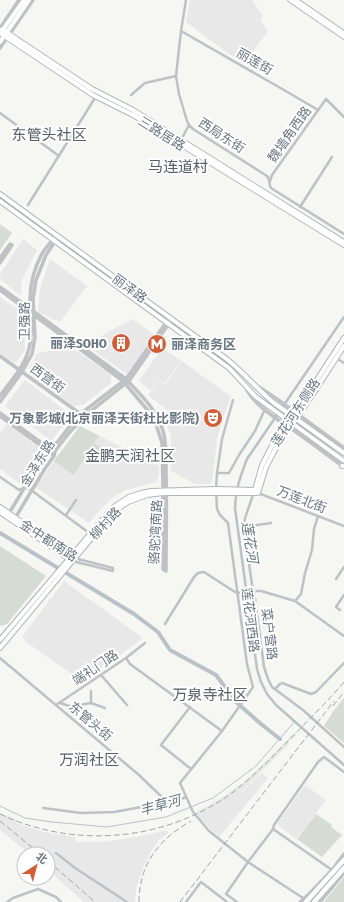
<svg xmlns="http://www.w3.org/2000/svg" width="344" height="902" viewBox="0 0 344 902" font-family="'Fira Sans Condensed','Noto Sans SC',sans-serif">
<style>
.built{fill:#e7e8e7}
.green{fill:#d6dbd3}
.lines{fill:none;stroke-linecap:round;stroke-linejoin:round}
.stream{stroke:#b9c2c7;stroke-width:1}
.canal{stroke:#b9c2c7;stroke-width:2.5}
.river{stroke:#b9c2c7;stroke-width:4}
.secondary-casing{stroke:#b3b7bb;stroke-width:5.5}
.primary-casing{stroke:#b2b6b9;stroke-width:6}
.trunk-casing{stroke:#b1b5b8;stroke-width:6}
.minor{stroke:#bec2c5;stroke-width:2.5}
.tertiary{stroke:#bec2c5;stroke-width:3.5}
.secondary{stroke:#fff;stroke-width:3.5}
.primary{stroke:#fff;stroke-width:4}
.trunk{stroke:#fff;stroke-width:4.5}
.rail{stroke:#a0a6aa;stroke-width:1;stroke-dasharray:6 3;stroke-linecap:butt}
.labels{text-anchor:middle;stroke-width:4;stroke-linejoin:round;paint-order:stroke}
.street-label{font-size:13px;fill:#687681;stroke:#fff}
.poi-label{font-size:13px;font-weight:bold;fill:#687681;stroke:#fff;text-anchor:end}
.water-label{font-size:14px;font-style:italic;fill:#64777e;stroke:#fff}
.quarter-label{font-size:15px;fill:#555f67;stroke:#fff}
</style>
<rect width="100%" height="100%" fill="#f6f6f3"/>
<path class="built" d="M190 0H252L263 16 260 21 268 31 245 62 229 54 186 22Z
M23 239 37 250 21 282V296L1 280 0 274Z
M50 259 87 286 60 322 38 312 40 289Z
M0 297 24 314 25 350 15 363 0 353Z
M132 319 156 336 127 374 90 348 92 341Z
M68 345 111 375V383L83 405 74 406 29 373V368L37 354Z
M162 348 181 361 164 384 158 379 150 390 139 381Z
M182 361 231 397 223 418 217 439 212 482 210 484H195L171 471V436L165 420 171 413 148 395 158 380 165 385Z
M25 380 71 415 51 441 5 406Z
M7 423 38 447 40 456 19 483 0 469V433Z
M80 426 159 466V475L156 482 126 490 112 498 99 511 89 523 35 487Z
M64 581 143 638 83 682 25 641 23 636Z
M295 732 297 734 288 743 289 744 246 787 237 795 243 791 262 773 268 778 219 837 199 818 196 812 220 799 242 783 256 771Z
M305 785 326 800 296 839 279 826 278 823Z
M0 813 17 820 16 823 32 828 44 832 75 837 76 842H102L137 837 167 830 168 833 159 840 150 853 142 870 136 889 135 902H84L48 870V854H30L0 830Z"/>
<path class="green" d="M0 224 12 233 0 250Z
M80 426 99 436 94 443 102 448 94 458 88 454 73 475 54 461Z
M0 546 46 576 7 624 2 626 0 625Z
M344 698V743L324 726 332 713Z
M316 814 332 825 331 827 342 835 322 857 297 839Z
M344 877V902H324Z"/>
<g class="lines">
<path class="stream" d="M0 806 25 818 52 822 107 827 166 817 213 798 256 766 295 721"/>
<path class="canal" d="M344 317 247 459C240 478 236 487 235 508L257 669 261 682 267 694 276 705 344 765"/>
<path class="river" d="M0 533 134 614 158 632 170 650 216 675 236 702 261 724 280 739"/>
<g class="secondary-casing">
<path id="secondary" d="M290 0 344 37
M296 0 344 33"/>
</g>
<g class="primary-casing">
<path id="primary" d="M0 30H3L92 89 133 110 344 242
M2 31 24 0
M0 33 93 95 133 115 344 245
M0 42 29 0
M0 194 228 360C245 374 258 390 274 403L344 453
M0 201 229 368 256 397 344 461
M342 466H344
M0 507 72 557
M0 512 69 559
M0 640 108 513 115 506 129 497 141 493 151 491 216 489 255 490 262 465 274 442 296 412 344 338
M0 648 109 517 116 510 128 502 147 495 163 493H258L266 467 277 446 311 397 344 346"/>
</g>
<g class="trunk-casing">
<path id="trunk" d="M306 902 344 860
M314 902 344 868"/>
</g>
<path class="minor" d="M186 0 181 31 176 76 179 94 187 121 189 125 193 129 267 176C271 180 268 184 271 188L344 234
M181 31 277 86 318 110
M131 95 145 83 176 76
M0 113 59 156
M181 140 189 125
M270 181 272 175 326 99 344 117
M28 205 95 98
M300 207 332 157
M336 358 344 363
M233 400 222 439 217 473 216 489 217 509 220 515 228 523 247 664 253 687 222 731 180 783 193 812 209 831 248 862 303 898
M217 473H229L239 455 255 431 265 409
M0 477 19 490 25 487 31 490 96 538
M254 492 245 518 244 527 252 585 254 591 264 667 268 679 272 687 303 710 344 747
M258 493 344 526
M66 515 76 500
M244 527 271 523
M74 558 113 568V571
M72 561 113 571
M336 579 344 567
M295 601 301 594 305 573 312 550 314 529 318 516
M340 610 336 607 344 595
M165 624 194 577 198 573 204 572 235 592 238 593 254 591H261L295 601 344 636
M0 658 139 775 167 802
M126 658 130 664 222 731
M101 675 127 705
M275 689 280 684 282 683 311 694 316 692 344 663
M91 691V703
M60 703 69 706 79 705 91 703 105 708
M56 705 126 658 145 643
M190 707 161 745 191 769
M43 808 81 813 114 812 158 804 167 802 172 803 186 797
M273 829 332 870
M56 853 75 868 127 902
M7 902 13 898 38 889 56 897 61 902
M186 902 201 882 227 902
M237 902 226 894 248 862 273 829 274 825 318 762 324 757 344 772"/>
<path class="tertiary" d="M0 28 19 0
M0 48 33 0
M0 258 10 244 12 245 0 263
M0 287 126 379C139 393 154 407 161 425 167 440 166 457 166 473 167 506 166 538 166 571
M0 290 123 381 145 407 150 413 156 424 162 443 163 485V569L166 571
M0 356 82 415
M245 386C253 407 286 424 303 437 317 447 330 457 344 467
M259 387 277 399 344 448
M0 396C10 382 23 368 28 352 34 334 30 317 30 300 30 284 35 266 43 252 47 246 52 241 56 235
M0 402 22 372 32 354 35 337 33 299 36 280 46 255 58 237
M0 413 50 449
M0 416 47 450 54 456
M11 510 47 450H51L70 426 83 412 126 379 170 317
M17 515 44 470 54 456 55 451 69 433 86 415 129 381 172 319
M300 902 308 895 332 870 344 854
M320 902 344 873"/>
<use href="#secondary" class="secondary"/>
<use href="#primary" class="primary"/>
<use href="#trunk" class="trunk"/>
<path class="rail" d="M333 706 344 692
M0 814C72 848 158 842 225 798 251 780 272 757 294 735 311 717 328 701 344 682
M0 821 40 854
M48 861 95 902
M139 902C139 864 159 839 191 821
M180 902 334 701"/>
</g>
<defs>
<g id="building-disc" transform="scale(1)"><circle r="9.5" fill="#d15d39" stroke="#fff"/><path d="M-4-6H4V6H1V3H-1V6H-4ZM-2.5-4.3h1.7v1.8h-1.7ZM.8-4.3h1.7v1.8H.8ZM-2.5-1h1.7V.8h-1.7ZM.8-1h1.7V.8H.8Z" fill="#fff"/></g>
<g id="metro-disc" transform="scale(1)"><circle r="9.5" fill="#d15d39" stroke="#fff"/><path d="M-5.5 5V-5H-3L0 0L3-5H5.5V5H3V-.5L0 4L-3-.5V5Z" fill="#fff"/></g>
<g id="theatre-disc" transform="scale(1)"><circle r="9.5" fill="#d15d39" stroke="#fff"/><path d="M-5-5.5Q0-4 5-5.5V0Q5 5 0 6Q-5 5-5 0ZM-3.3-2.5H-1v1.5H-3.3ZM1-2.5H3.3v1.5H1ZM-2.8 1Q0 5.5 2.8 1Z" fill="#fff"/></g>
</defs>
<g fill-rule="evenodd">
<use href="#building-disc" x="121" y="343"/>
<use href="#metro-disc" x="157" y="344"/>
<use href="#theatre-disc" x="213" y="418"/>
</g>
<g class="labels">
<g class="street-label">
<text transform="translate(255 61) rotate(30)" y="5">丽莲街</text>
<text transform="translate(162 133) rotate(32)" y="5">三路居路</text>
<text transform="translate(289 134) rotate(-55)" y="5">魏墙角西路</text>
<text transform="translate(222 135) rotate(33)" y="5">西局东街</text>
<text transform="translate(130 288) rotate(36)" y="5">丽泽路</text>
<text transform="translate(24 321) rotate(-90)" y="5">卫强路</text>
<text transform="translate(48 378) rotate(36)" y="5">西营街</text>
<text transform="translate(295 412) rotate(-57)" y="5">莲花河东侧路</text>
<text transform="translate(37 463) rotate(-58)" y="5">金泽东路</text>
<text transform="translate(302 499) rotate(21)" y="5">万莲北街</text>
<text transform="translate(105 523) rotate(-47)" y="5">柳村路</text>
<text transform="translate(155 532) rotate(-87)" y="5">骆驼湾南路</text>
<text transform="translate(49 540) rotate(33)" y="5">金中都南路</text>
<text transform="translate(251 620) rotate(83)" y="5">莲花河西路</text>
<text transform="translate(270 634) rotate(83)" y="5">菜户营路</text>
<text transform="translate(95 667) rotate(-34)" y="5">端礼门路</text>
<text transform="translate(91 721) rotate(40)" y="5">东管头街</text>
</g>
<g class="poi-label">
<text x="107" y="348">丽泽SOHO</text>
<text x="171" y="349" text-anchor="start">丽泽商务区</text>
<text x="199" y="423">万象影城(北京丽泽天街杜比影院)</text>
</g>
<g class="water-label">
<text transform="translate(250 542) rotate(81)" y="5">莲花河</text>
<text transform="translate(160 805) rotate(-15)" y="5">丰草河</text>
</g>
<g class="quarter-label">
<text x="49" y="140">东管头社区</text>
<text x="178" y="172">马连道村</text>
<text x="130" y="461">金鹏天润社区</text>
<text x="210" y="700">万泉寺社区</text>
<text x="89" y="765">万润社区</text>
</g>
</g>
<g transform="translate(36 866) rotate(36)"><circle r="19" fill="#ffffff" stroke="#c3c8cd"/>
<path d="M0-3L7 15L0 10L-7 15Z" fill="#d15d39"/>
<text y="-6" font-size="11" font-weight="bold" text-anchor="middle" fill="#687681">北</text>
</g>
</svg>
